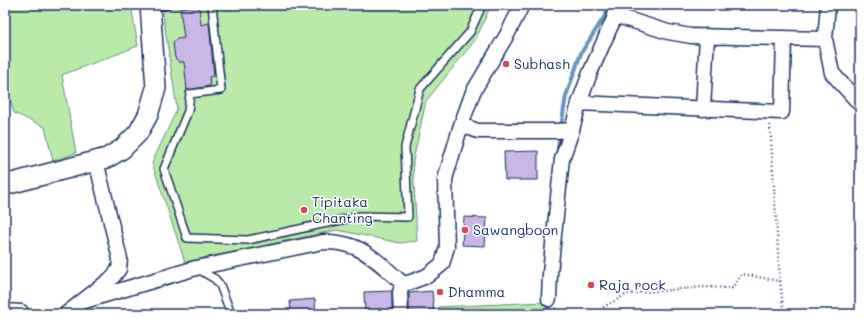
<svg xmlns="http://www.w3.org/2000/svg" width="865" height="319" viewBox="0 0 865 319" font-family="Mali,sans-serif">
<style>
.green{fill:#b9eaaa;stroke:#6a8c84}
.lines{fill:none;stroke-linecap:round;stroke-linejoin:round}
.stream{stroke:#6895bd;stroke-width:4}
.building{fill:#cbb7e7;stroke:#1b2f5e}
.lane-casing{stroke:#1b2f5e;stroke-width:10}
.street-casing{stroke:#1b2f5e;stroke-width:17}
.secondary-casing{stroke:#1b2f5e;stroke-width:22}
.path{stroke:#1b2f5e;stroke-width:2.5;stroke-dasharray:1 3;stroke-linecap:butt}
.lane{stroke:#fff;stroke-width:7}
.street{stroke:#fff;stroke-width:14}
.secondary{stroke:#fff;stroke-width:19}
.poi-dot{fill:#d1495b;stroke:#fff;stroke-width:1.5}
.labels{text-anchor:middle;stroke-width:3;stroke-linejoin:round;paint-order:stroke}
.poi-label{font-size:14px;fill:#1b2f5e;stroke:#fff;text-anchor:start}
</style>
<rect width="100%" height="100%" fill="#fff"/>
<filter id="ink" filterUnits="userSpaceOnUse"><feTurbulence type="fractalNoise" baseFrequency=".025" numOctaves="2"/><feDisplacementMap in="SourceGraphic" scale="8" xChannelSelector="R" yChannelSelector="G"/><feConvolveMatrix kernelMatrix="1 2 1 2 8 2 1 2 1" color-interpolation-filters="sRGB"/></filter>
<g filter="url(#ink)">
<path class="green" d="M5 5H131L138 46 62 75 76 153 53 161 45 127 14 113 5 83Z
M163 5H491L476 39 426 101 413 161 417 241 400 243 337 230 185 262 152 163 177 109 164 22Z
M544 302 552 314H438V307Z"/>
<g class="lines">
<path class="stream" d="M561 127 566 96 581 53 612 5
M557 155 560 134
M544 301 552 314"/>
</g>
<path class="building" d="M199 6 201 25 209 23 214 76 209 77 210 86 187 90 184 62H179L175 58 173 42 177 39 184 38 180 8Z
M538 151V180H505L504 152Z
M464 217 487 218 485 246 462 245Z
M392 291V314H365L364 292Z
M432 291 434 314H409V293Z
M315 299 316 314H291L290 301Z"/>
<g class="lines">
<g class="lane-casing">
<path id="lane" d="M212 5 221 90 190 94 188 111 164 169 187 238 248 240 360 216 408 217 405 147 420 89 470 32 482 5
M150 7 167 5
M198 269 215 279 220 285 231 314"/>
</g>
<g class="street-casing">
<path id="street" d="M828 5 825 39 832 73 860 104
M614 15 668 32 691 36 825 39
M579 103 782 112 784 38
M703 109 707 36
M461 125 478 131H555L572 130
M549 299 550 273 562 159 572 130 579 103 590 73 620 5
M81 302 196 268 323 242C333 242 345 243 354 247 370 253 389 271 402 283
M5 311 21 312 22 314
M66 314 112 278 119 269 120 259 96 161
M401 314 400 293 402 283H408L427 276 442 264 447 247 445 179 461 125 473 92 508 33 522 5"/>
</g>
<g class="secondary-casing">
<path id="secondary" d="M5 185 107 158 122 149 138 133 148 115 156 88 150 5"/>
</g>
<path class="path" d="M780 281 784 314
M555 308 559 314
M599 314 602 308 627 294 703 287 732 288 742 274 780 281 770 124"/>
<use href="#lane" class="lane"/>
<use href="#street" class="street"/>
<use href="#secondary" class="secondary"/>
</g>
</g>
<g class="poi-dot">
<circle cx="506" cy="64" r="4"/>
<circle cx="304" cy="210" r="4"/>
<circle cx="465" cy="230" r="4"/>
<circle cx="591" cy="285" r="4"/>
<circle cx="440" cy="292" r="4"/>
</g>
<g class="labels">
<g class="poi-label">
<text x="514" y="69">Subhash</text>
<text x="312" y="207">Tipitaka<tspan x="312" dy="16">Chanting</tspan></text>
<text x="473" y="235">Sawangboon</text>
<text x="599" y="290">Raja rock</text>
<text x="448" y="297">Dhamma</text>
</g>
</g>
<rect width="865" height="319" fill="none" stroke="#fff" stroke-width="20"/>
<rect x="10" y="10" width="845" height="299" fill="none" stroke="#1b2f5e" stroke-width="1.5" filter="url(#ink)"/>
</svg>
